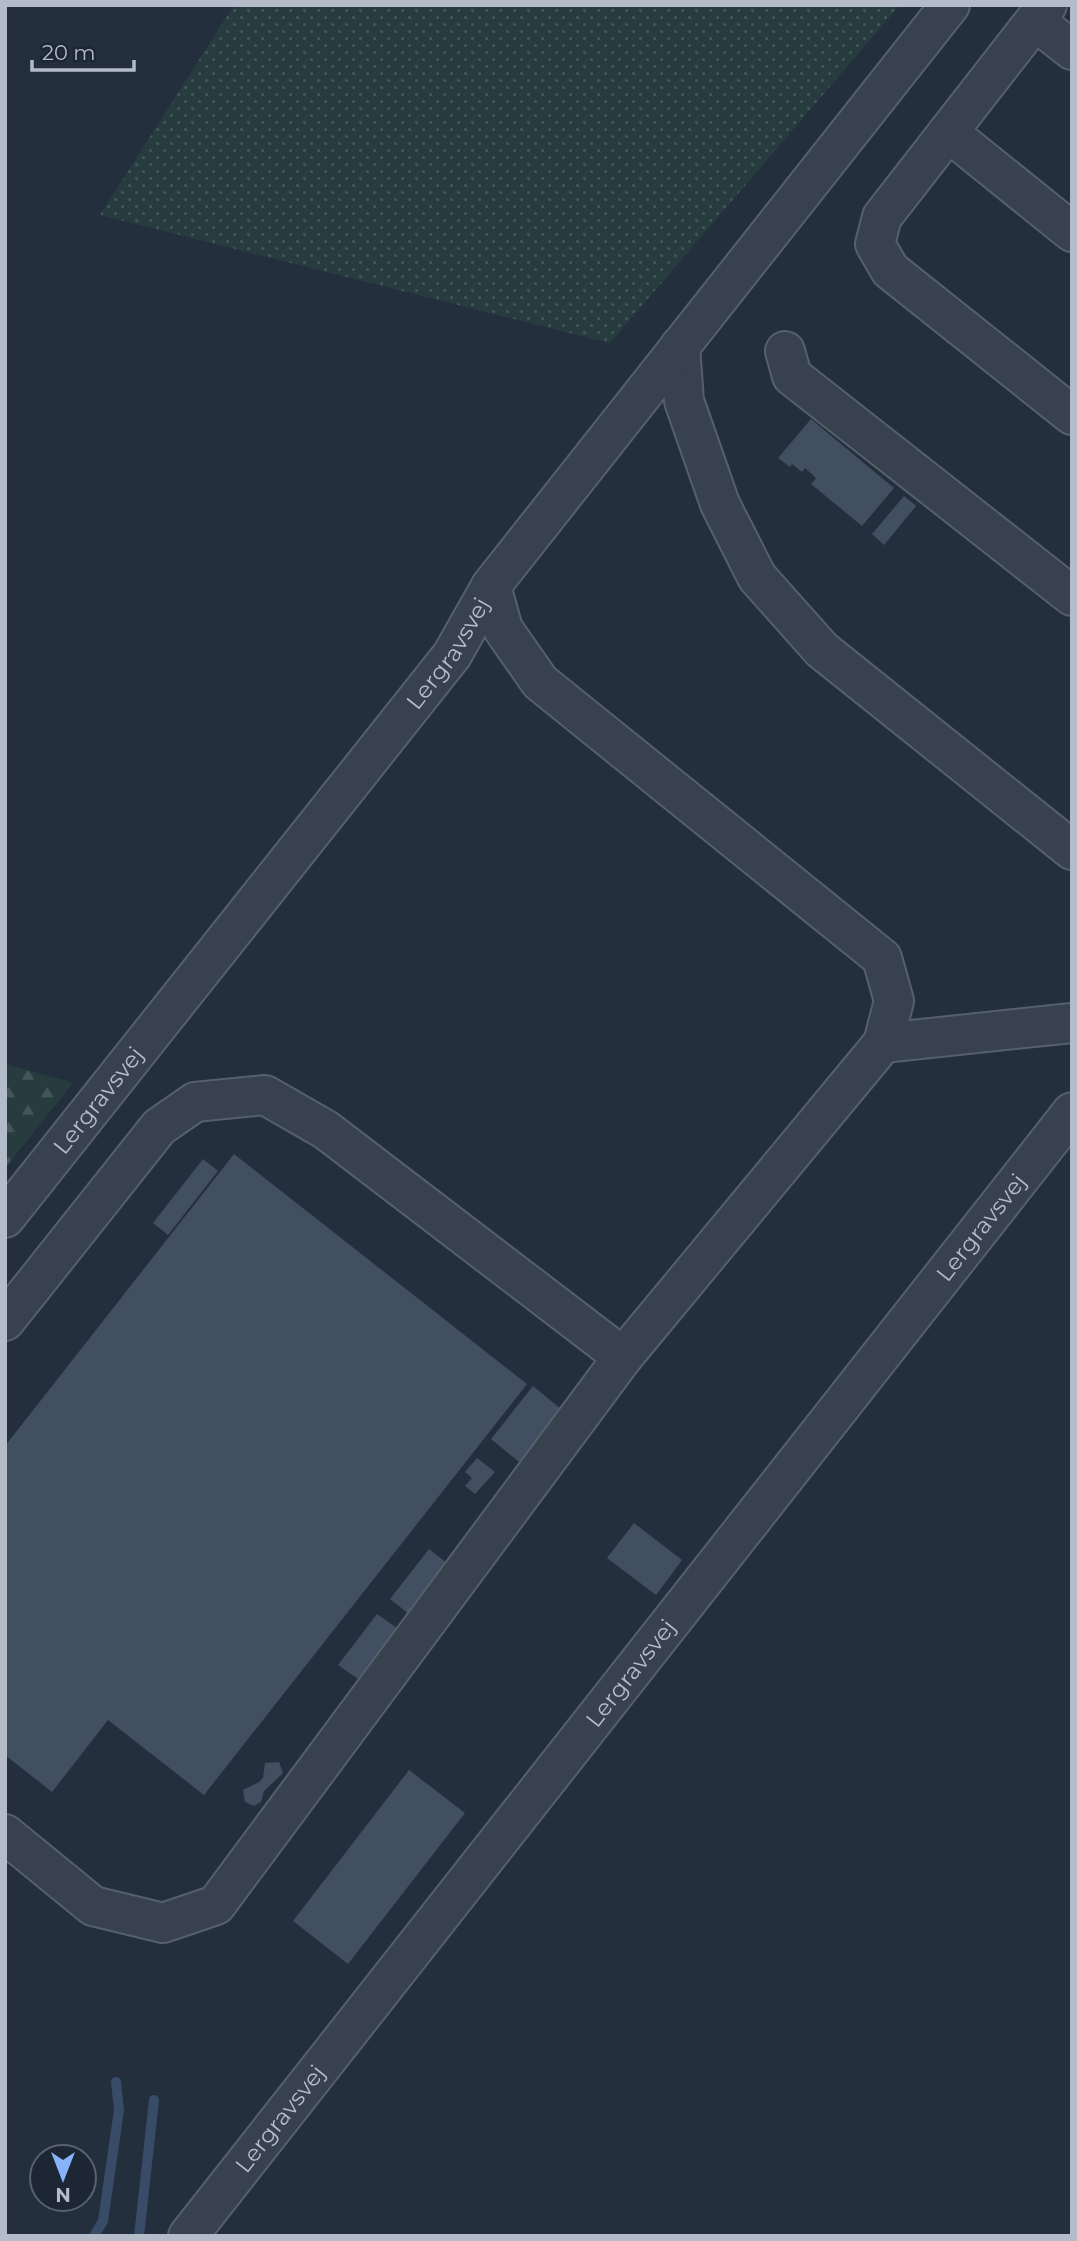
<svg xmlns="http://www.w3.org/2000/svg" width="1077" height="2241" viewBox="0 0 1077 2241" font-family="Montserrat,sans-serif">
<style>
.grass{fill:url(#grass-dots)}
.forest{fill:url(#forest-firs)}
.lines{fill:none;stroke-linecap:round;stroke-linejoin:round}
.stream{stroke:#384c68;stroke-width:10}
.building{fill:#424f60}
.minor-casing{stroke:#565f6c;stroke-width:42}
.minor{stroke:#38414e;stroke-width:38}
.labels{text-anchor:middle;stroke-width:5;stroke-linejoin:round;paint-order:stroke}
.street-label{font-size:23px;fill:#b4bcc9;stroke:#1d2633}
</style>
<defs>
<pattern id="grass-dots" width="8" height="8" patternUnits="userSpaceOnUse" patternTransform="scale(1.75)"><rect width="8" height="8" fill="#263c3f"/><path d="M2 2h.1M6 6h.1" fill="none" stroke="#435659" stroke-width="1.8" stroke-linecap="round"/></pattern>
<pattern id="forest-firs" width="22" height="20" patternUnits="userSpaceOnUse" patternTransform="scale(1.75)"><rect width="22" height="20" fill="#263c3f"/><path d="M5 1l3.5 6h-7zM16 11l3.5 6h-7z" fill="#435659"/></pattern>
</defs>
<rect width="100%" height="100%" fill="#242f3e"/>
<path class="grass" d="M234 5H900L610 343 100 215Z"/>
<path class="forest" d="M5 1064 73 1083 5 1168Z"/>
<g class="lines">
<path class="stream" d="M94 2236 103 2221 119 2110 116 2082
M139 2236 154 2100"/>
</g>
<path class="building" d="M811 419 894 488 862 526 811 484 816 478 805 468 802 472 792 464 790 467 778 458Z
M904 496 916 506 884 545 872 534Z
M234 1154 527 1384 204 1795 108 1720 52 1792 5 1755V1446Z
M203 1159 218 1171 168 1235 153 1223Z
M533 1386 561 1409 519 1462 491 1439Z
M477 1458 495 1472 475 1494 465 1486 472 1478 465 1472Z
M634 1523 682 1560 656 1595 607 1558Z
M429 1549 448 1564 409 1614 390 1599Z
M377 1614 397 1628 358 1679 338 1665Z
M279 1762 283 1773 264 1791 261 1802 254 1806 245 1802 243 1790 259 1782 263 1778 265 1763Z
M409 1770 465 1813 348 1964 293 1921Z"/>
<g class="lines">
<g class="minor-casing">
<g id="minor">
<path d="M1047 5 882 217 875 244 890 270 1072 415"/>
<path d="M1035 21 1072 50"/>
<path d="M948 132 1072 232"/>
<path d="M680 346 684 401 720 504 757 577 822 650 1072 850"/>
<path d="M785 351 792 376 1072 596"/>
<path d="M491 586 950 5"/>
<path d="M883 1043 1072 1023"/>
<path id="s1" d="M5 1218 452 655 491 586 503 629 540 682 882 958 894 1001 883 1043 623 1357 216 1905 163 1923 93 1906 5 1834"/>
<path d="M5 1321 159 1127 195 1102 265 1095 326 1130 623 1357"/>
<path id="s2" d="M188 2236 1072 1112"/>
</g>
</g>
<use href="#minor" class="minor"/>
</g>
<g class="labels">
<g class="street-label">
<text dy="8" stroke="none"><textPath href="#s1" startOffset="718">Lergravsvej</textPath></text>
<text dy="8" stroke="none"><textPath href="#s1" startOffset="150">Lergravsvej</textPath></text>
<text dy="8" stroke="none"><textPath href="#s2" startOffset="1283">Lergravsvej</textPath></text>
<text dy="8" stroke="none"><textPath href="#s2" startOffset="716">Lergravsvej</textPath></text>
<text dy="8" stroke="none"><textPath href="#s2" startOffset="149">Lergravsvej</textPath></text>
</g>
</g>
<rect width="1077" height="2241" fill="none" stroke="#b4bcc9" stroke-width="14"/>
<g transform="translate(63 2178) rotate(180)"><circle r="33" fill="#1d2633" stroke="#59626f" stroke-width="2"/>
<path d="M0-5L12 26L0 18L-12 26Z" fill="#88b3fa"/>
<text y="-10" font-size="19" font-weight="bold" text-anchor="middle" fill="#b4bcc9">N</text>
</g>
<path d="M32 60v10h102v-10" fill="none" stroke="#b4bcc9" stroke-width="3.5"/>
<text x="42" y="60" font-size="21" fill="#b4bcc9" stroke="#1d2633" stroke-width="5" paint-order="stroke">20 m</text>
</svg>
